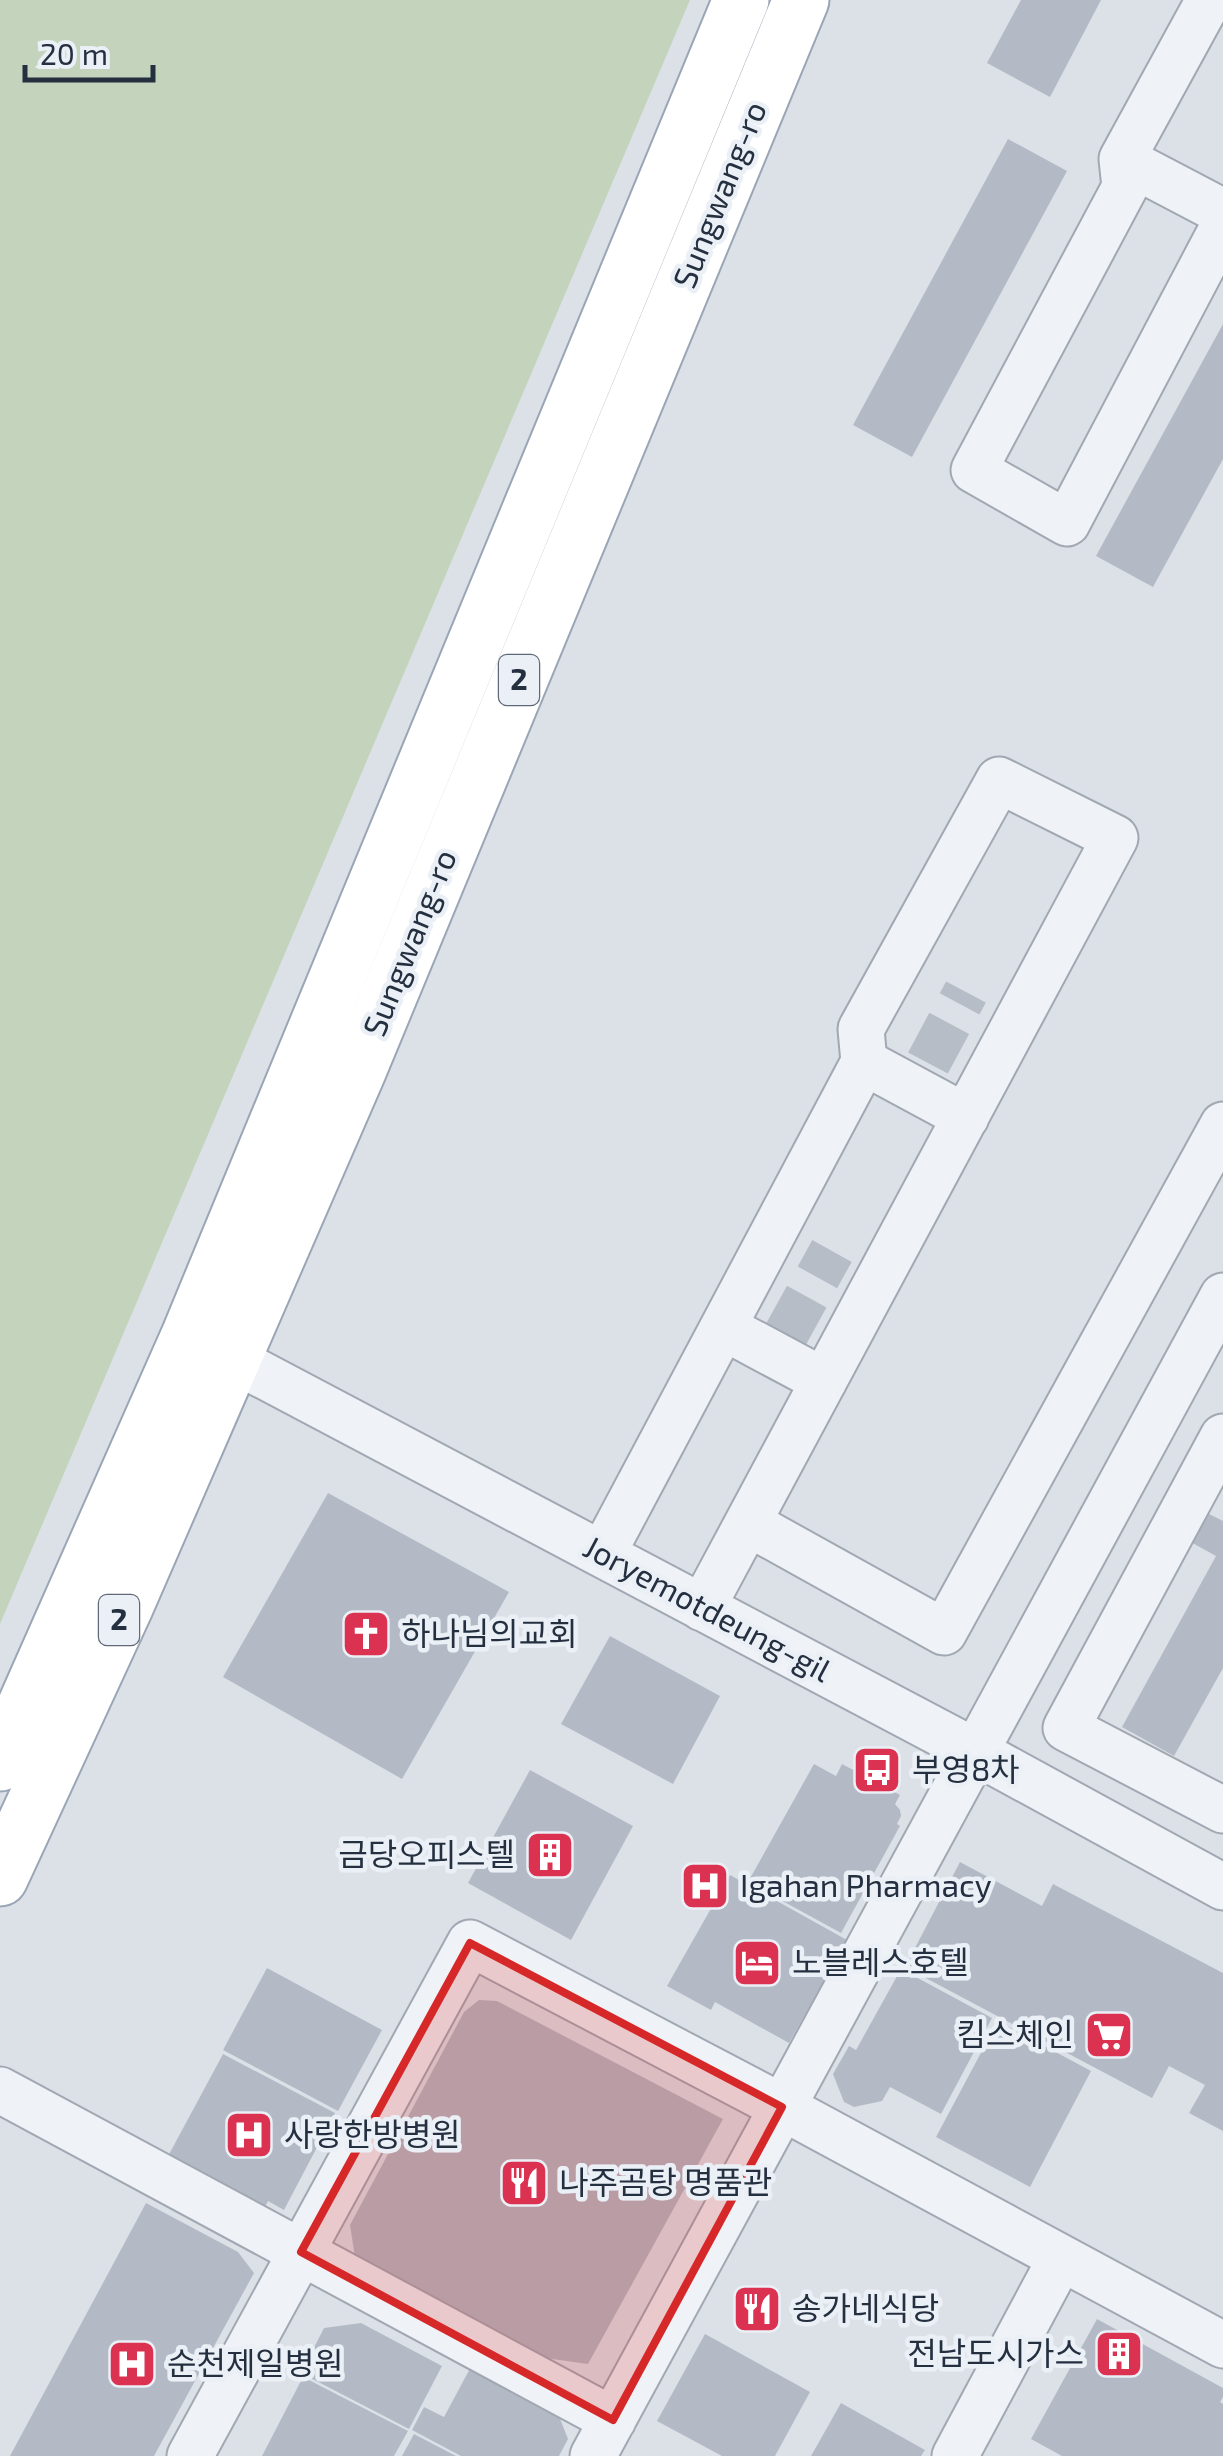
<svg xmlns="http://www.w3.org/2000/svg" width="1223" height="2456" viewBox="0 0 1223 2456" font-family="'Exo 2','Noto Sans KR',sans-serif">
<style>
.green{fill:#c3d3bc}
.building{fill:#b3bac5}
.lines{fill:none;stroke-linecap:round;stroke-linejoin:round}
.minor-tunnel{stroke:#b7bdc6;stroke-width:45;stroke-dasharray:45 22;stroke-linecap:butt}
.minor-casing{stroke:#a1a8b2;stroke-width:49}
.major-casing{stroke:#9aa6b5;stroke-width:59}
.minor{stroke:#eff2f6;stroke-width:45}
.major{stroke:#fff;stroke-width:55}
.marked{fill:#d62828;fill-opacity:0.2;stroke:#d62828;stroke-width:8;stroke-linejoin:round}
.labels{text-anchor:middle;stroke-width:9;stroke-linejoin:round;paint-order:stroke}
.shield{fill:#ebf0f6;stroke:#606977;stroke-width:2.5}
.shield-label{font-size:30px;font-weight:bold;fill:#242f40}
.street-label{font-size:32px;fill:#242f40;stroke:#ebf0f6}
.poi-label{font-size:32px;fill:#242f40;stroke:#ebf0f6;text-anchor:start}
</style>
<rect width="100%" height="100%" fill="#dce1e8"/>
<path class="green" d="M0 0H690L0 1624Z"/>
<path class="building" d="M1021 0H1101L1050 97 987 63Z
M1008 139 1067 171 912 457 853 425Z
M1223 324V459L1153 587 1096 556Z
M328 1493 509 1592 402 1779 223 1677Z
M1203 1511 1223 1521V1668L1174 1756 1122 1727 1216 1556 1187 1540Z
M610 1636 720 1696 673 1784 561 1724Z
M814 1764 836 1776 842 1764 900 1795 895 1804 900 1810 901 1816 897 1824 900 1826 841 1933 748 1882Z
M530 1770 633 1826 571 1940 468 1883Z
M960 1862 1042 1906 1053 1884 1223 1973V2131L1189 2113 1205 2085 1169 2066 1152 2098 905 1967Z
M730 1875 847 1940 789 2043 715 2002 711 2010 667 1986Z
M267 1968 382 2030 338 2111 223 2050Z
M901 1969 992 2018 941 2114 890 2087 882 2101 854 2107 844 2102 833 2074 849 2046 856 2050Z
M479 2000 497 2001 723 2119 588 2364 538 2357 355 2257 350 2225 464 2012Z
M998 2021 1091 2071 1030 2187 936 2137Z
M223 2054 335 2113 284 2210 268 2201 263 2211 166 2160Z
M146 2203 238 2252 254 2273 154 2456H10Z
M1097 2319 1223 2388V2397L1220 2402 1223 2404V2456H1062L1031 2439Z
M361 2323 442 2366 409 2429 301 2373 324 2328Z
M705 2334 810 2392 775 2456H722L657 2421Z
M473 2363 555 2406 568 2439 559 2456H461L412 2430 424 2407 444 2417Z
M303 2377 408 2431 394 2456H262Z
M841 2403 925 2450 921 2456H811Z
M414 2434 456 2456H402Z"/>
<g class="lines">
<path class="minor-tunnel" d="M928 1063 966 992
M785 1336 832 1251"/>
<g class="minor-casing">
<path id="minor" d="M1209 0 1122 159 1125 187 974 470 1067 523 1223 227
M1122 159 1223 212
M864 1062 966 1117
M723 1327 824 1381
M206 1345 974 1751 1223 1887
M1223 1437 1066 1728 1223 1810
M748 1523 944 1632 1223 1125
M603 1553 864 1062 861 1029 999 780 1115 838 702 1608
M0 2090 613 2420
M190 2456 470 1943 782 2107 1223 2345
M593 2456 1223 1296
M955 2456 1061 2258"/>
</g>
<g class="major-casing">
<path id="major" d="M0 1763 189 1336 741 0
M0 1878 125 1607 358 1071 801 0"/>
</g>
<use href="#minor" class="minor"/>
<use href="#major" class="major"/>
</g>
<path class="marked" d="M470 1943 782 2107 613 2420 301 2252Z"/>
<defs>
<g id="church-square" transform="scale(2.5)"><rect x="-9" y="-9" width="18" height="18" rx="4" fill="#dc3251" stroke="#ebf0f6"/><path d="M-1.2-6h2.4v3.5h3.3v2.4h-3.3V6h-2.4V-.1h-3.3v-2.4h3.3Z" fill="#fff"/></g>
<g id="bus-square" transform="scale(2.5)"><rect x="-9" y="-9" width="18" height="18" rx="4" fill="#dc3251" stroke="#ebf0f6"/><path d="M-5-6H5V4H4V6H2V4H-2V6H-4V4H-5ZM-3.5-4V0h7V-4ZM-3.5 1.2v1.5H-2V1.2ZM2 1.2v1.5H3.5V1.2Z" fill="#fff"/></g>
<g id="building-square" transform="scale(2.5)"><rect x="-9" y="-9" width="18" height="18" rx="4" fill="#dc3251" stroke="#ebf0f6"/><path d="M-4-6H4V6H1V3H-1V6H-4ZM-2.5-4.3h1.7v1.8h-1.7ZM.8-4.3h1.7v1.8H.8ZM-2.5-1h1.7V.8h-1.7ZM.8-1h1.7V.8H.8Z" fill="#fff"/></g>
<g id="hospital-square" transform="scale(2.5)"><rect x="-9" y="-9" width="18" height="18" rx="4" fill="#dc3251" stroke="#ebf0f6"/><path d="M-5-5h3v3.5h4V-5h3V5h-3V1.5h-4V5h-3Z" fill="#fff"/></g>
<g id="hotel-square" transform="scale(2.5)"><rect x="-9" y="-9" width="18" height="18" rx="4" fill="#dc3251" stroke="#ebf0f6"/><path d="M-6-4.5h1.5V1H6V5H4.5V3h-9V5H-6ZM-4 0a1.8 1.8 0 1 1 3.6 0ZM.5 0V-2.5h3Q6-2.5 6 0Z" fill="#fff"/></g>
<g id="supermarket-square" transform="scale(2.5)"><rect x="-9" y="-9" width="18" height="18" rx="4" fill="#dc3251" stroke="#ebf0f6"/><path d="M-6-5.5h2.5l.6 2H6L4.5 2H-2.5L-4.4-4H-6ZM-1.5 3.2a1.3 1.3 0 1 0 .1 0ZM3 3.2a1.3 1.3 0 1 0 .1 0Z" fill="#fff"/></g>
<g id="restaurant-square" transform="scale(2.5)"><rect x="-9" y="-9" width="18" height="18" rx="4" fill="#dc3251" stroke="#ebf0f6"/><path d="M-5-6h1v4h1v-4h1v4h1v-4h1v5L-1.5 .5V6h-2V.5L-5-1ZM5-6V6H3V1.5H1.5Q1.5-4 5-6Z" fill="#fff"/></g>
</defs>
<g fill-rule="evenodd">
<use href="#church-square" x="366" y="1634"/>
<use href="#bus-square" x="877" y="1770"/>
<use href="#building-square" x="550" y="1855"/>
<use href="#hospital-square" x="705" y="1886"/>
<use href="#hotel-square" x="757" y="1963"/>
<use href="#supermarket-square" x="1109" y="2035"/>
<use href="#hospital-square" x="249" y="2135"/>
<use href="#restaurant-square" x="524" y="2183"/>
<use href="#restaurant-square" x="757" y="2309"/>
<use href="#building-square" x="1119" y="2354"/>
<use href="#hospital-square" x="132" y="2364"/>
</g>
<g class="labels">
<g class="shield">
<rect x="499" y="655" width="40" height="50" rx="8"/>
<rect x="99" y="1595" width="40" height="50" rx="8"/>
</g>
<g class="shield-label">
<text x="519" y="690">2</text>
<text x="119" y="1630">2</text>
</g>
<g class="street-label">
<text transform="translate(720 195) rotate(-68)" y="11">Sungwang-ro</text>
<text transform="translate(410 943) rotate(-68)" y="11">Sungwang-ro</text>
<text transform="translate(707 1609) rotate(28)" y="11">Joryemotdeung-gil</text>
</g>
<g class="poi-label">
<text x="401" y="1645">하나님의교회</text>
<text x="912" y="1781">부영8차</text>
<text x="515" y="1866" text-anchor="end">금당오피스텔</text>
<text x="740" y="1897">Igahan Pharmacy</text>
<text x="792" y="1974">노블레스호텔</text>
<text x="1074" y="2046" text-anchor="end">킴스체인</text>
<text x="284" y="2146">사랑한방병원</text>
<text x="559" y="2194">나주곰탕 명품관</text>
<text x="792" y="2320">송가네식당</text>
<text x="1084" y="2365" text-anchor="end">전남도시가스</text>
<text x="167" y="2375">순천제일병원</text>
</g>
</g>
<path d="M25 65v15h128v-15" fill="none" stroke="#242f40" stroke-width="5"/>
<text x="40" y="65" font-size="30" fill="#242f40" stroke="#ebf0f6" stroke-width="8" paint-order="stroke">20 m</text>
</svg>
